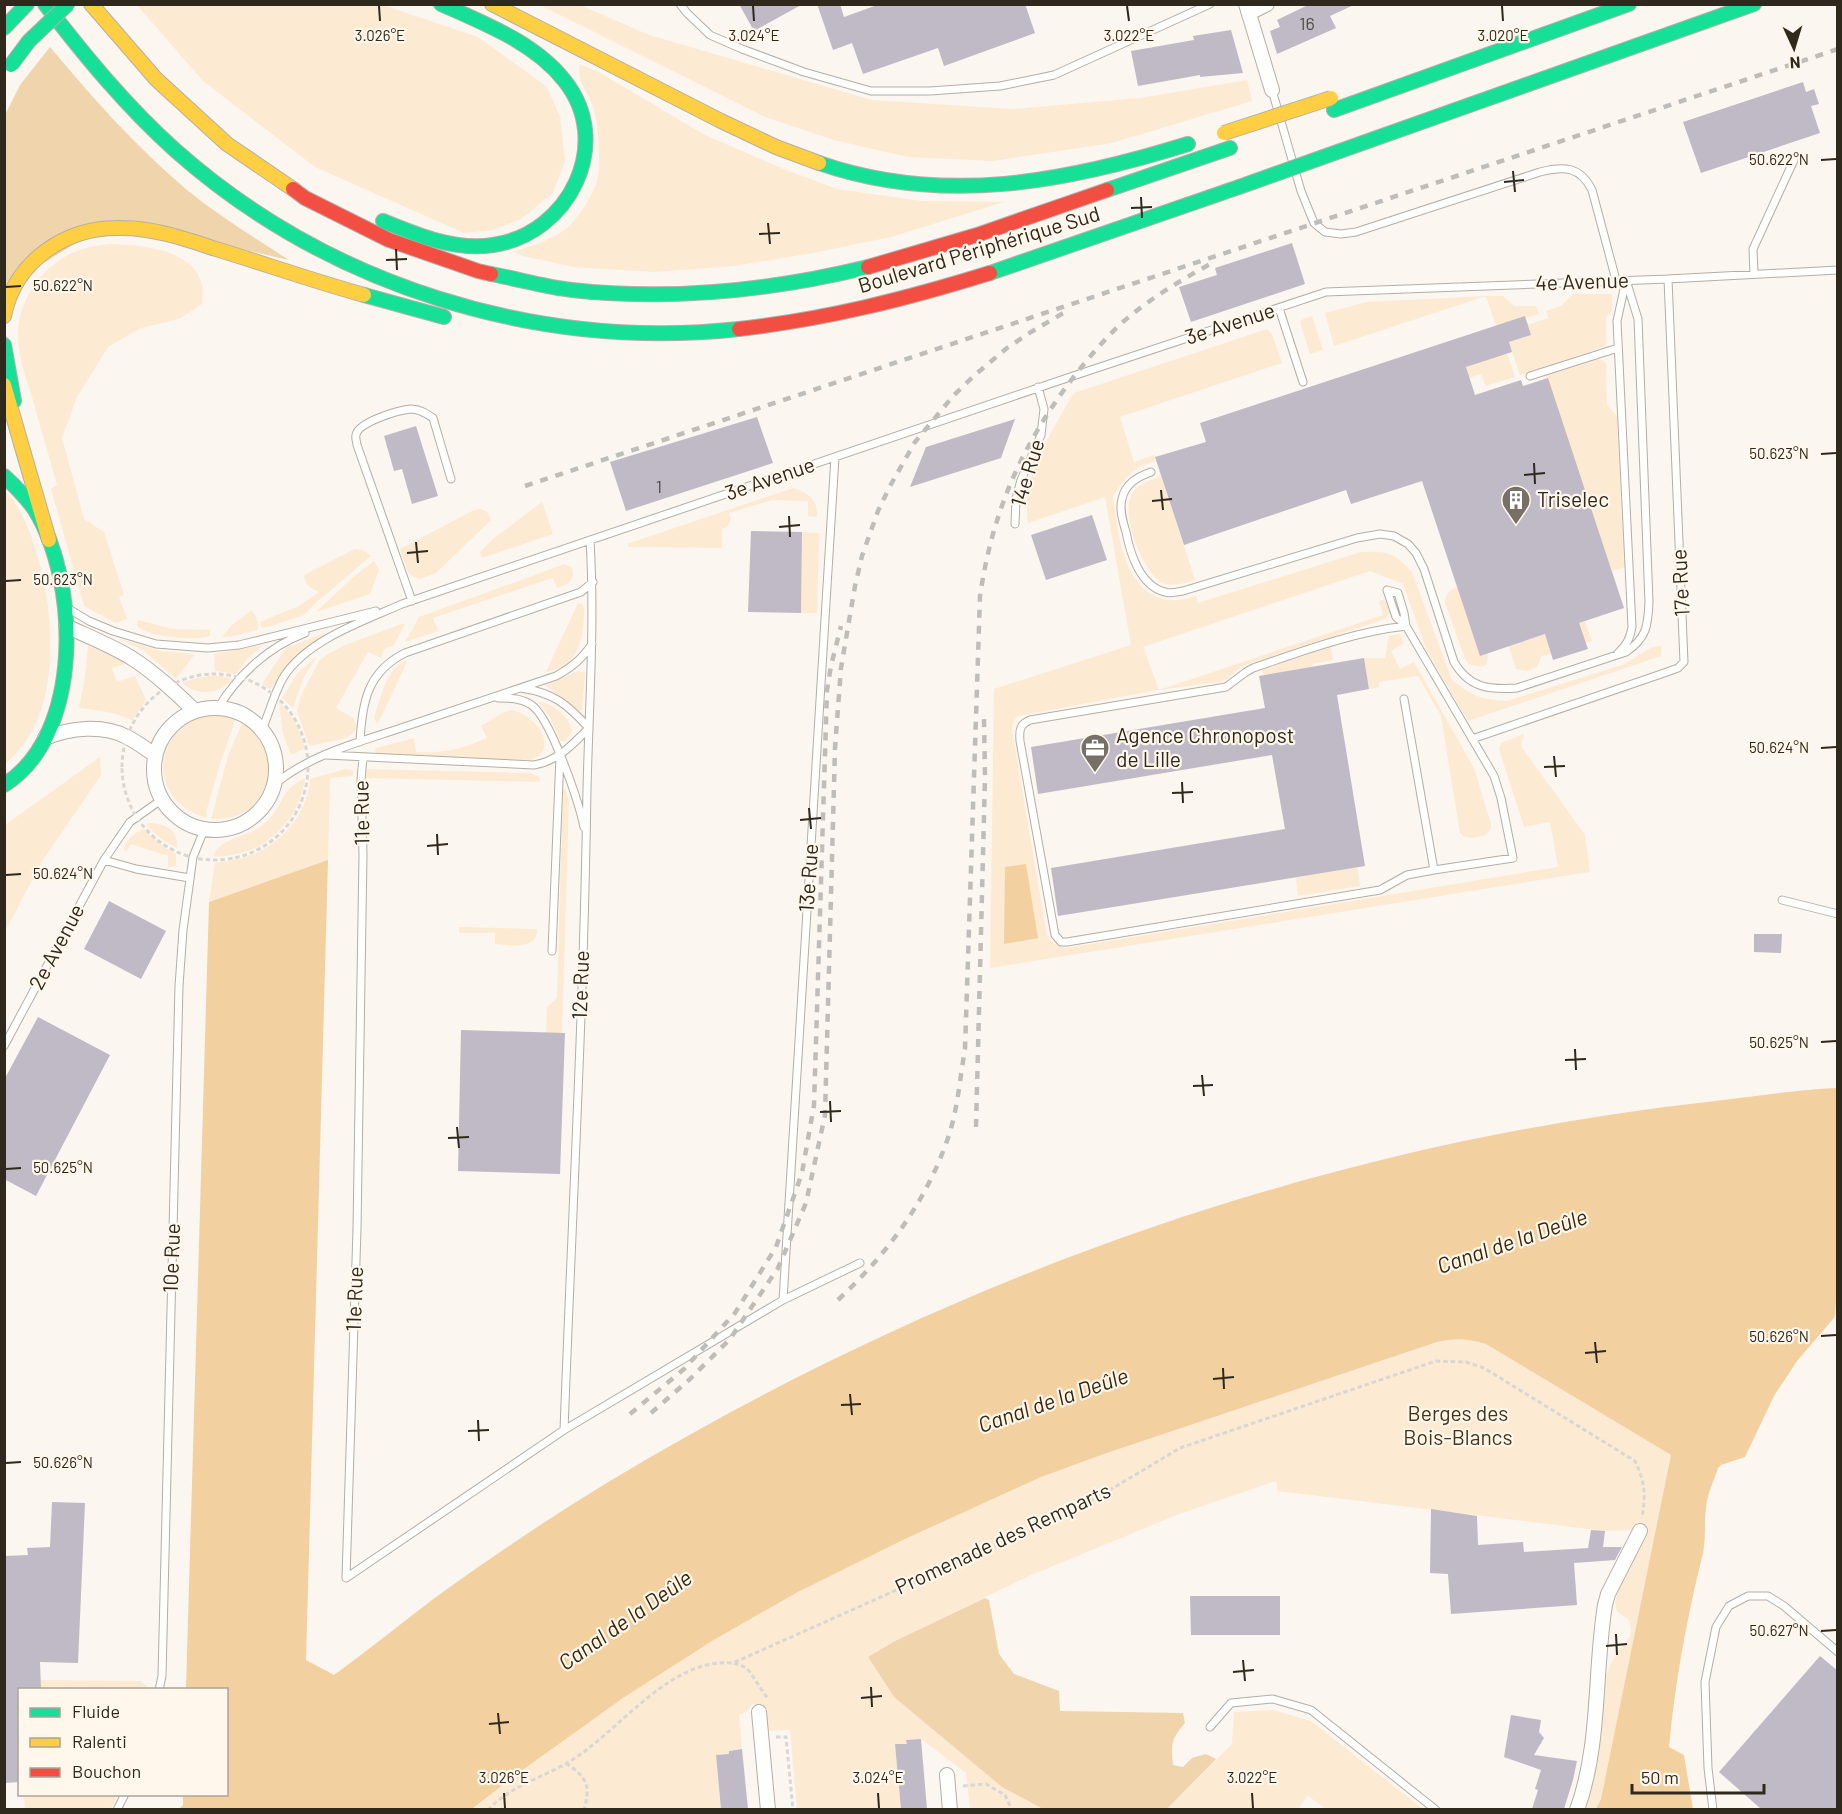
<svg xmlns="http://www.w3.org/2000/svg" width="1842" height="1814" viewBox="0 0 1842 1814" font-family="Barlow,sans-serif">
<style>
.green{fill:#fdead2}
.forest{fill:#efd4ac}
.water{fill:#f2d0a0}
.building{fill:#bfbac5}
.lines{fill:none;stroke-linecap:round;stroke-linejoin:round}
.lane-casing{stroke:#b4aea7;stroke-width:9}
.street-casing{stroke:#b4aea7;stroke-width:16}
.fast-casing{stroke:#b4aea7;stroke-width:16}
.slow-casing{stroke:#b4aea7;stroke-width:16}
.jam-casing{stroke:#b4aea7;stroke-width:16}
.path{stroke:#d8d7d4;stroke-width:3;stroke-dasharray:4.5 3;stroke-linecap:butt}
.lane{stroke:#fefefd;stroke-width:7}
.street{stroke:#fefefd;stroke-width:14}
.fast{stroke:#16e098;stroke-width:14}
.slow{stroke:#ffcf43;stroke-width:14}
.jam{stroke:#f24e42;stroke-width:14}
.rail{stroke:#bfbdba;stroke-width:4.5;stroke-dasharray:8 8;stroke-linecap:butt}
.fast-bridge-casing{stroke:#b4aea7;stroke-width:16;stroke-linecap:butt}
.slow-bridge-casing{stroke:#b4aea7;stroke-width:16;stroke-linecap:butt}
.fast-bridge{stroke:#16e098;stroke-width:14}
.slow-bridge{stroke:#ffcf43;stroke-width:14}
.ticks{fill:none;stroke:#2f281d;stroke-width:2}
.labels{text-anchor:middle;stroke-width:4.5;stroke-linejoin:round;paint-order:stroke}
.number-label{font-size:18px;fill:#534c47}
.street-label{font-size:21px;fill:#2f281d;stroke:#fff7ec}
.poi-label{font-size:21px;fill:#2f281d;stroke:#fff7ec;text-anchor:start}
.park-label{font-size:21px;fill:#473417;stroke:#fff7ec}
.water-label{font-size:22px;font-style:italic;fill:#3a2709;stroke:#fff7ec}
.ticks-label{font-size:15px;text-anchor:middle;fill:#2f281d;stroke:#fff7ec;stroke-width:4.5;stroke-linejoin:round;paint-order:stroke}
</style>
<rect width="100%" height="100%" fill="#fbf6f0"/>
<path class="green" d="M137 5H383L478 37 546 86 560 116 565 161 553 193 521 219 493 230 464 233 315 167 203 81Z
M540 5H580L649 35 872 100 1012 109 1140 98 1247 80 1252 101 1112 143 993 161 908 157 834 140 765 117Z
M580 64 602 74 705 135 781 168 837 189 922 201 1004 202 891 237 813 253 734 266 655 272 574 267 523 256 513 252C528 247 546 242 560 233 574 225 590 200 596 185 602 170 599 123 593 107 588 90 576 83 580 64Z
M110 244C141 245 194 249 202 285 204 291 202 299 202 304L179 319 141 328 108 347 77 397 62 438 84 519 104 532 124 595 119 597 127 619 116 623 84 606 51 489 57 485C49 456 40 426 32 397 26 379 19 358 18 339 16 300 45 260 83 249 92 246 101 245 110 244Z
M1573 294H1612V310L1606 318V346L1520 375 1509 342 1531 335 1528 325 1548 318 1546 311 1561 306Z
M1486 296 1334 346 1325 313 1367 302 1487 296H1503L1514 306H1536L1539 314 1496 326Z
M1312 316 1323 350 1310 354 1300 322 1303 319Z
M1267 329 1272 334 1282 363 1120 417 1134 462 1154 455 1156 461C1131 468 1129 475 1113 495 1118 530 1121 587 1163 599 1173 602 1185 599 1196 596L1198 603 1361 552C1387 551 1394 552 1412 572L1452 680C1471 696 1483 700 1507 701L1625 664 1652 647 1662 646 1661 656 1468 721 1426 649 1403 584 1370 571 1143 647 1159 690 1383 615 1379 601 1383 600 1386 602 1390 613 1385 619 1242 666 1227 679 1220 682 1158 690 1018 716C1011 722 1012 728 1013 736L1047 936C1053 944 1057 947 1067 948L1558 867 1550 822 1524 827 1499 749 1501 743 1524 734 1521 746 1585 835 1590 872 990 968 994 689 1131 645 1105 497 1028 523C1027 510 1026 498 1029 486 1034 460 1060 416 1074 393Z
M1507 353 1515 377 1486 386 1481 374 1469 378 1463 357Z
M1599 359 1604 361 1606 364 1607 405 1617 416 1624 567 1612 571 1546 375Z
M1161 476 1195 580C1186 583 1172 587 1163 583 1143 573 1121 516 1131 496 1137 484 1149 481 1161 476Z
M793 488C809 493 818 500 817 517L808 516V501L772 500 729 513 731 519 727 527 722 529V548L629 547 627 544Z
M5 491C24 511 33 538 40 565 56 627 60 720 5 764Z
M542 502 553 534 482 558 480 552 493 539Z
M481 509 487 512 491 520 436 573 420 579 414 577 408 572 400 549 474 510Z
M802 532 819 533 817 613H801Z
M355 549 363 550 371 556 319 600 304 615 264 628 262 627 260 622 299 606 319 592C311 588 305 586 304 575Z
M374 561 379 570 370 594 316 612 352 578Z
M565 564 572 568C576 581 568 584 557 588L553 578 433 618 438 631 405 642 419 617Z
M1457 587 1488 653 1487 664 1482 667 1469 664 1465 659 1445 603C1446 593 1449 591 1457 587Z
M578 603 582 604 584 608C584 637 580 666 546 672Z
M252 610C255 616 261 623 257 630L234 636 222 637 232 625Z
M138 620 173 629 210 630V636C195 641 148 637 137 626Z
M1585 621 1592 641 1542 656 1537 667 1527 671 1516 669 1509 646Z
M401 624H405L394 645 384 649 381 658 368 652 336 708 353 718 357 726 355 731 347 738 309 746 297 711 301 696 319 661 328 654 343 646Z
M327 632C303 649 288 666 270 689L262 684 286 648Z
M1399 634 1404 643 1391 651 1400 669 1414 662 1474 768 1491 824V829L1486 835C1477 837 1466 841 1460 833L1441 716 1418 676 1379 682V687L1369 689 1364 658H1385L1389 636Z
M117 638 160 651 195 654 176 679 143 650Z
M263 645 247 659 236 674 215 671 214 654Z
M88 646 128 663 112 668 117 682 135 676 146 700 132 720C115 712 97 710 79 708L85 677Z
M1331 647 1333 660 1312 664 1313 667 1264 675 1262 670Z
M317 656 303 679 293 708 282 698 297 674Z
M408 660 378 723 376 722 374 717C382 697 385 668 408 660Z
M579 671 585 673 582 710 579 711 545 685Z
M210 676H222L232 679C218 696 199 696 182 683L197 678Z
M538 702C552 703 571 717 572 732L564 742 560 741 550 717Z
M279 703C293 716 300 730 305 748L291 755 283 734Z
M512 710C535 714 561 749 531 760L376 754 375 750 377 748 414 738 416 752C447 753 458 750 487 738L481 726 502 713Z
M211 714H224L236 718 220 764 206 812 207 818C146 801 150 727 211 714Z
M243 721C290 755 269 823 211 819L228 756Z
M100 757 101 775 43 860 5 931V825Z
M345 769 353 770V776L330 778 328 860 209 902 215 863C230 861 246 858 261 851 286 838 309 808 310 779Z
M364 769 531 773 539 777 540 782 364 778Z
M305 778C300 814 276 843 241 853 231 855 222 858 213 856 222 837 244 838 260 827 273 818 278 806 286 793 290 786 298 782 305 778Z
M563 788 566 791 569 801 562 1033H546L547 1007 557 998Z
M150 823C167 824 178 830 177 848 164 842 155 834 146 824Z
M143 829 164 847 176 854V865L168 868V856L131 844 126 852 124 851C125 840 134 834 143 829Z
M1357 867 1360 886 1298 896 1296 877Z
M459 927 537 929C537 951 510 945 495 944V933H459Z
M1468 1338 1486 1344 1671 1455 1601 1799 1596 1809H1586L1592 1788 1599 1752 1606 1676 1611 1663 1618 1651 1630 1637 1631 1629 1629 1620C1626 1617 1620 1614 1618 1612 1606 1598 1642 1549 1645 1532L1633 1530 1605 1531 1278 1491 1276 1481 1179 1514 1029 1576 895 1641 868 1657 894 1697 1002 1787 1043 1809H970L966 1773 921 1739 907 1740V1744H895L901 1809H797L790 1730 768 1731 765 1711 758 1704H752C749 1710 746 1713 739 1715L742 1749 729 1750V1754L716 1755 721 1809 472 1810 517 1774 623 1698 712 1641 798 1592 905 1539 1041 1477 1104 1454 1437 1342 1450 1339Z
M41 1680 140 1681 147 1686 148 1689H41Z
M1273 1710 1311 1721 1423 1809H1326L1308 1796 1298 1809H1167L1232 1744 1234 1712Z
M24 1795V1794L118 1795 110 1810 25 1809Z"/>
<path class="forest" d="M50 47C92 97 136 147 187 190 219 216 255 238 289 260L113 220 5 287V115L20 85Z
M985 1598 989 1600 999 1654 1014 1674 1059 1691 1060 1711 1183 1713 1185 1723C1171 1739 1171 1744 1173 1765L1183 1767 1192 1758 1206 1754 1216 1759 1167 1809H1043L1002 1787 894 1697 868 1657 895 1641Z"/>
<path class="water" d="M328 860 306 1660 334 1675C367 1651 399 1625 432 1600 490 1558 549 1518 610 1481 943 1280 1319 1145 1707 1102 1750 1097 1794 1090 1837 1088L1838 1274 1835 1315 1834 1318 1797 1361 1774 1396 1745 1457 1721 1465 1718 1468C1714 1481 1707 1494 1706 1508 1704 1523 1706 1538 1703 1553 1687 1617 1675 1682 1669 1747L1684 1755 1693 1809H1596L1601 1799 1671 1455 1486 1344C1468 1338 1455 1338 1437 1342L1104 1454 1041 1477 905 1539 798 1592 712 1641 623 1698 517 1774 472 1809H179L183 1805V1795L226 1794V1690L186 1689 209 902Z
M1026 864 1038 938 1004 944 1005 867Z"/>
<path class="building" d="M739 4H803L754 31Z
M817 4H840L844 17 880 4H1025L1035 33 944 66 938 48 863 74 852 43 833 50Z
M1310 4H1356L1330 16 1336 28 1277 54 1270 31 1280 27 1277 20Z
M1231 30 1243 73 1200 77V75L1138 86 1131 51 1194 40 1193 36Z
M1803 82 1806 92 1814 89 1819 104 1811 106 1820 133 1701 173 1683 122Z
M1292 243 1305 284 1191 322 1179 287 1217 275 1215 268Z
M1525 316 1531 335 1509 342 1512 352 1466 367 1475 395 1521 380 1523 386 1548 378 1624 608 1579 623 1588 649 1553 660 1545 634 1480 656 1422 481 1351 504 1346 490 1184 545 1155 457 1206 442 1200 423Z
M757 417 773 463 626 511 610 462Z
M1015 419 1001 458 910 487 926 447Z
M416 426 438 496 412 504 402 469 394 471 384 436Z
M1092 515 1107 560 1046 580 1031 535Z
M751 531 802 532 801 613 748 612Z
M1364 658 1369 689 1337 695 1365 866 1058 916 1051 868 1285 829 1272 755 1038 794 1031 747 1265 708 1259 676Z
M109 901 166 931 141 979 84 949Z
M1754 934H1782L1781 953 1754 952Z
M38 1017 110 1055 36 1196 4 1179V1080Z
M461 1030 565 1033 560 1174 458 1171Z
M52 1502 85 1503 78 1663 40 1662 41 1689H20V1782L4 1783V1556L28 1555 27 1548 50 1547Z
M1431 1509 1477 1516 1478 1545 1523 1542 1524 1552 1588 1548 1591 1530 1605 1531 1603 1547H1622L1615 1560 1574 1563 1577 1605 1451 1614 1448 1574 1430 1573Z
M1190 1596H1280V1635H1191Z
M1820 1656 1838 1671V1809H1761L1719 1772Z
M1511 1715 1541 1720 1539 1732 1544 1738 1534 1755 1577 1761 1573 1780 1564 1809H1532L1538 1790 1535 1789 1541 1770 1504 1757Z
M921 1739 927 1809H901L895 1744H907L906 1740Z
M742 1749 748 1809H721L716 1755 729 1754V1751Z"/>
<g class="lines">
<g class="lane-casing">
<path id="lane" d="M680 4 687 13 710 35 742 49 804 72 871 91H930L1000 86 1054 75 1210 4
M1272 90 1301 191 1314 223 1325 232 1341 234 1356 232 1540 172C1564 166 1580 166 1592 190L1616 280
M1754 274 1753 249 1794 160
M1279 308 1303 382
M1530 376 1618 348
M1151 472C1137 477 1125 484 1122 499 1119 509 1123 522 1126 532 1130 553 1140 586 1165 592 1171 594 1177 592 1183 591L1357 538 1380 534 1394 536 1408 544 1416 553 1424 569 1454 662C1469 688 1489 690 1517 688L1626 652C1647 638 1648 625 1649 602L1638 319 1626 280
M1015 524 1016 499 1021 480 1041 435 1044 409 1038 387
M1387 590 1396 617 1406 626 1494 776 1501 798 1513 858 1434 870 1404 699
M1387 590 1398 593 1404 613 1406 626
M412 601 357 445C357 442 355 439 356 435 358 422 399 410 411 409 420 409 427 414 433 418L451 479
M69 609 89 621 113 631 156 644 208 648 239 645 376 611
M1406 626C1353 632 1303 651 1253 668L1246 672 1226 687 1030 720C1020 724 1019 730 1020 741L1055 935 1061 942H1067L1380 890 1407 875 1434 870
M1618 653C1627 645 1630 638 1632 627L1617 321 1626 280
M498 698C509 698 520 698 530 704 550 715 579 803 584 827
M218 708C238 675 268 647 305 633
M262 730C269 713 274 694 283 678 306 640 364 621 402 604L1076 375 1326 292 1668 279 1838 270
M1472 739 1667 672 1678 668 1684 662 1668 279
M360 742C362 703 367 672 405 653L581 592 593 582
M326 755 534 765C558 761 572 745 589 728 567 704 554 693 521 688
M363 757 361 780 363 855 357 1229 346 1578 564 1430 783 1300 860 1263
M275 784C311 754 360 742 404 727 455 710 506 693 556 676 572 667 582 659 592 644
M104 860 136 869 190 878
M1782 900 1838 914
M552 951 560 756
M4 1046 104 860 130 822 161 800
M783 1300 835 457
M564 1430C572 1216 584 1003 587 789 589 706 595 623 590 540
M159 1690 162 1676 179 986 183 930 193 857 204 830
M1210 1727 1231 1703 1273 1699 1311 1710 1436 1810
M117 1810 125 1794
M1713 1810 1708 1768 1705 1682 1716 1627 1729 1606 1748 1596H1768L1784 1606 1838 1652"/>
</g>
<g class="street-casing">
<path id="street" d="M1246 4 1272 90
M1249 13 1267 4
M66 626C87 636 110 645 130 657 154 672 174 691 195 711
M154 769a61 61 0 1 1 122 0a61 61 0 1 1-122 0Z
M45 738C70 728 102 724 127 737 137 742 146 749 155 755
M759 1712 768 1810
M947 1775 950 1810
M1577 1810C1601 1744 1594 1672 1605 1605L1608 1594 1640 1531"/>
</g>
<g class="fast-casing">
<path id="fast" d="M45 4C85 56 126 106 175 150 327 285 536 351 739 329
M4 28 27 4
M1334 110 1629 4
M1340 151 1754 4
M819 163C943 206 1066 182 1188 144
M1107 190 1230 148
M383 221C417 235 455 251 493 245 569 234 615 143 564 80 534 42 483 23 441 4
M990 273 1239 187
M491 274C518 279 545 287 572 290 673 301 770 291 868 267
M364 295 444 317
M4 345 14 401
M4 476C16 487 26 497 35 510 79 582 84 735 4 785"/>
</g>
<g class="slow-casing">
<path id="slow" d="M91 4 156 79 227 144 293 189
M492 4 721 121 776 147 819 163
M4 316C15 261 66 226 122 228 154 228 185 239 216 249 265 264 314 281 364 295
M4 385 49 540"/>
</g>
<g class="jam-casing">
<path id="jam" d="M293 189 305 198 389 240 478 271 491 274
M868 267 977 235 1107 190
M739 329C827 319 906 299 990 273"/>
</g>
<path class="path" d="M122 767a93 93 0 1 1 186 0a93 93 0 1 1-186 0Z
M734 1663 747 1668 768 1699
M776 1737H786L793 1810
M566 1763C587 1778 591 1785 584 1810
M963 1786 986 1784 1005 1795 1012 1810
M488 1810C509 1787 541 1778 567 1763 619 1733 669 1657 733 1663L1078 1509 1180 1448 1436 1361 1466 1362 1484 1368 1635 1461C1645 1483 1646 1493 1642 1518"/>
<use href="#lane" class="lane"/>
<use href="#street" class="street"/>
<use href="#fast" class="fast"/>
<use href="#slow" class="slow"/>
<use href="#jam" class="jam"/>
<path class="rail" d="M525 486 1838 49
M976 1127 985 777 984 719
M838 1300C888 1253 927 1201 949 1135 958 1107 960 1077 965 1049L980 596C992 514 1020 449 1069 383 1086 361 1103 340 1124 321 1151 298 1181 280 1212 263
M651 1413 689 1380 730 1339 778 1268 806 1203 825 1115 835 748 841 668 855 586 862 556 878 511 890 486 915 442 954 395 976 374 1007 348 1031 332 1065 312
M630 1414 684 1369 735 1313 776 1247 802 1173 814 1105 827 690 831 666 841 626"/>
<g class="fast-bridge-casing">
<path id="fast-bridge" d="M11 65 29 41 68 4
M1239 187 1340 151"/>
</g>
<g class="slow-bridge-casing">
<path id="slow-bridge" d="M1224 133 1331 98"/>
</g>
<use href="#fast-bridge" class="fast-bridge"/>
<use href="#slow-bridge" class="slow-bridge"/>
</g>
<path class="ticks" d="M379 6 380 21M753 6 754 21M1127 6 1129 21M1502 6 1503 21M1821 160 1836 159M1513 171 1515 192M1504 182 1524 180M1141 197 1142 218M1131 208 1152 207M768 223 770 244M759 234 780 233M396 249 397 270M386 260 407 259M6 287 21 286M1821 454 1836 453M1534 463 1535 484M1524 475 1545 473M1161 490 1163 510M1152 501 1172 499M789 516 790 537M779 527 800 525M416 542 418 563M407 553 428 551M6 581 21 580M1821 748 1836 747M1554 756 1556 777M1544 767 1565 766M1182 782 1183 803M1172 793 1193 792M809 808 811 829M800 820 821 818M437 834 438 855M427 846 448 844M6 875 21 874M1821 1042 1836 1041M1575 1049 1576 1070M1565 1060 1586 1059M1202 1075 1204 1096M1193 1086 1213 1085M830 1101 831 1122M820 1112 841 1111M457 1127 459 1148M448 1138 469 1137M6 1169 21 1168M1821 1336 1836 1335M1595 1342 1597 1363M1585 1353 1606 1351M1223 1368 1224 1389M1213 1379 1234 1377M850 1394 852 1415M841 1405 861 1404M478 1420 479 1441M468 1431 489 1430M6 1463 21 1462M1821 1631 1836 1630M1616 1634 1617 1655M1606 1646 1627 1644M1243 1660 1245 1681M1233 1672 1254 1670M871 1687 872 1707M861 1698 882 1696M498 1713 500 1734M489 1724 509 1722M504 1793 505 1808M878 1793 879 1808M1252 1793 1253 1808"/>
<defs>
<g id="building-pin" transform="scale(1.5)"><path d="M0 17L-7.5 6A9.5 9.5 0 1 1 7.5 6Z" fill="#767067" stroke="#fff7ec"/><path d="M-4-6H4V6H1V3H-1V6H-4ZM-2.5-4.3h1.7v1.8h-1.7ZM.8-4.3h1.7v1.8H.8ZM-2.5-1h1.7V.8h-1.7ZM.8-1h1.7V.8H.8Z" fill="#fff"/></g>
<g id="office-pin" transform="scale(1.5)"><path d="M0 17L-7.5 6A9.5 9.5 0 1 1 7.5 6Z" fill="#767067" stroke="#fff7ec"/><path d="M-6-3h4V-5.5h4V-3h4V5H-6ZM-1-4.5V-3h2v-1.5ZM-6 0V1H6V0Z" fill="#fff"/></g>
</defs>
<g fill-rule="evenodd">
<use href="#building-pin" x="1516" y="500"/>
<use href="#office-pin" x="1095" y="748"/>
</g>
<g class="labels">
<g class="number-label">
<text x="1307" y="30">16</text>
<text x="659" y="493">1</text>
</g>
<g class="street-label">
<text transform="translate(979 250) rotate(-17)" y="7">Boulevard Périphérique Sud</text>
<text transform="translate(1582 282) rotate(-2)" y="7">4e Avenue</text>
<text transform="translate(1230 324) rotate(-18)" y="7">3e Avenue</text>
<text transform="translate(1028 473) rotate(-73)" y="7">14e Rue</text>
<text transform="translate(770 479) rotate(-19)" y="7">3e Avenue</text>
<text transform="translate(1681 583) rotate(-93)" y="7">17e Rue</text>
<text transform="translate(362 813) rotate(-91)" y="7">11e Rue</text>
<text transform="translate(809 878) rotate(-86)" y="7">13e Rue</text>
<text transform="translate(57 947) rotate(-62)" y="7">2e Avenue</text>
<text transform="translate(581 985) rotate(-88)" y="7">12e Rue</text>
<text transform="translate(172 1258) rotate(-88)" y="7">10e Rue</text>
<text transform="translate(355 1299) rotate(-88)" y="7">11e Rue</text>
<text transform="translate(1003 1539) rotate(-25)" y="7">Promenade des Remparts</text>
</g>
<g class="poi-label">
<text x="1537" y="507">Triselec</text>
<text x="1116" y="743">Agence Chronopost<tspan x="1116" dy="24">de Lille</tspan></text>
</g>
<g class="park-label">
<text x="1458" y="1421">Berges des<tspan x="1458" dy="24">Bois-Blancs</tspan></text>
</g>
<g class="water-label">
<text transform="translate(1512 1241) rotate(-19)" y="8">Canal de la Deûle</text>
<text transform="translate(1053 1400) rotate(-19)" y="8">Canal de la Deûle</text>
<text transform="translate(625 1620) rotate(-35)" y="8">Canal de la Deûle</text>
</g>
</g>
<g class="ticks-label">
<text x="380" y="41">3.026°E</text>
<text x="754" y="41">3.024°E</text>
<text x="1129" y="41">3.022°E</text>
<text x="1503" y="41">3.020°E</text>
<text x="1779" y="165">50.622°N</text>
<text x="63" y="291">50.622°N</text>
<text x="1779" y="459">50.623°N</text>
<text x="63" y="585">50.623°N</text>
<text x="1779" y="753">50.624°N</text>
<text x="63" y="879">50.624°N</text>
<text x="1779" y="1048">50.625°N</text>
<text x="63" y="1173">50.625°N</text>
<text x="1779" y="1342">50.626°N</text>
<text x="63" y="1468">50.626°N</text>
<text x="1779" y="1636">50.627°N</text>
<text x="504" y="1783">3.026°E</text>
<text x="878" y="1783">3.024°E</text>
<text x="1252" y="1783">3.022°E</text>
</g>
<rect width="1842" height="1814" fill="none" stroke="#2f281d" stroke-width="12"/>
<rect x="18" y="1688" width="210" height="108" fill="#fff7ec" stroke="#aca499" stroke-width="1.5"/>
<rect x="30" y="1708" width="30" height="9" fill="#16e098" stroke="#aca499" stroke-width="1.5"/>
<text x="72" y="1718" font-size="18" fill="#2f281d">Fluide</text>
<rect x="30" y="1738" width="30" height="9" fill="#ffcf43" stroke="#aca499" stroke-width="1.5"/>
<text x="72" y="1748" font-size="18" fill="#2f281d">Ralenti</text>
<rect x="30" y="1768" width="30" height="9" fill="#f24e42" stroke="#aca499" stroke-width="1.5"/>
<text x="72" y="1778" font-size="18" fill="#2f281d">Bouchon</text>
<g transform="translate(1794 48) rotate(176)" stroke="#fff7ec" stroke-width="4.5" paint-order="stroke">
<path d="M0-4.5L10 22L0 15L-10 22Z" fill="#2f281d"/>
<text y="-9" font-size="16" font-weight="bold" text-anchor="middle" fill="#2f281d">N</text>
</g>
<path d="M1632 1784v9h132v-9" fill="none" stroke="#2f281d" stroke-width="3"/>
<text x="1641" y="1784" font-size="18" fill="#2f281d" stroke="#fff7ec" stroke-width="4.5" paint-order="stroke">50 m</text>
</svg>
